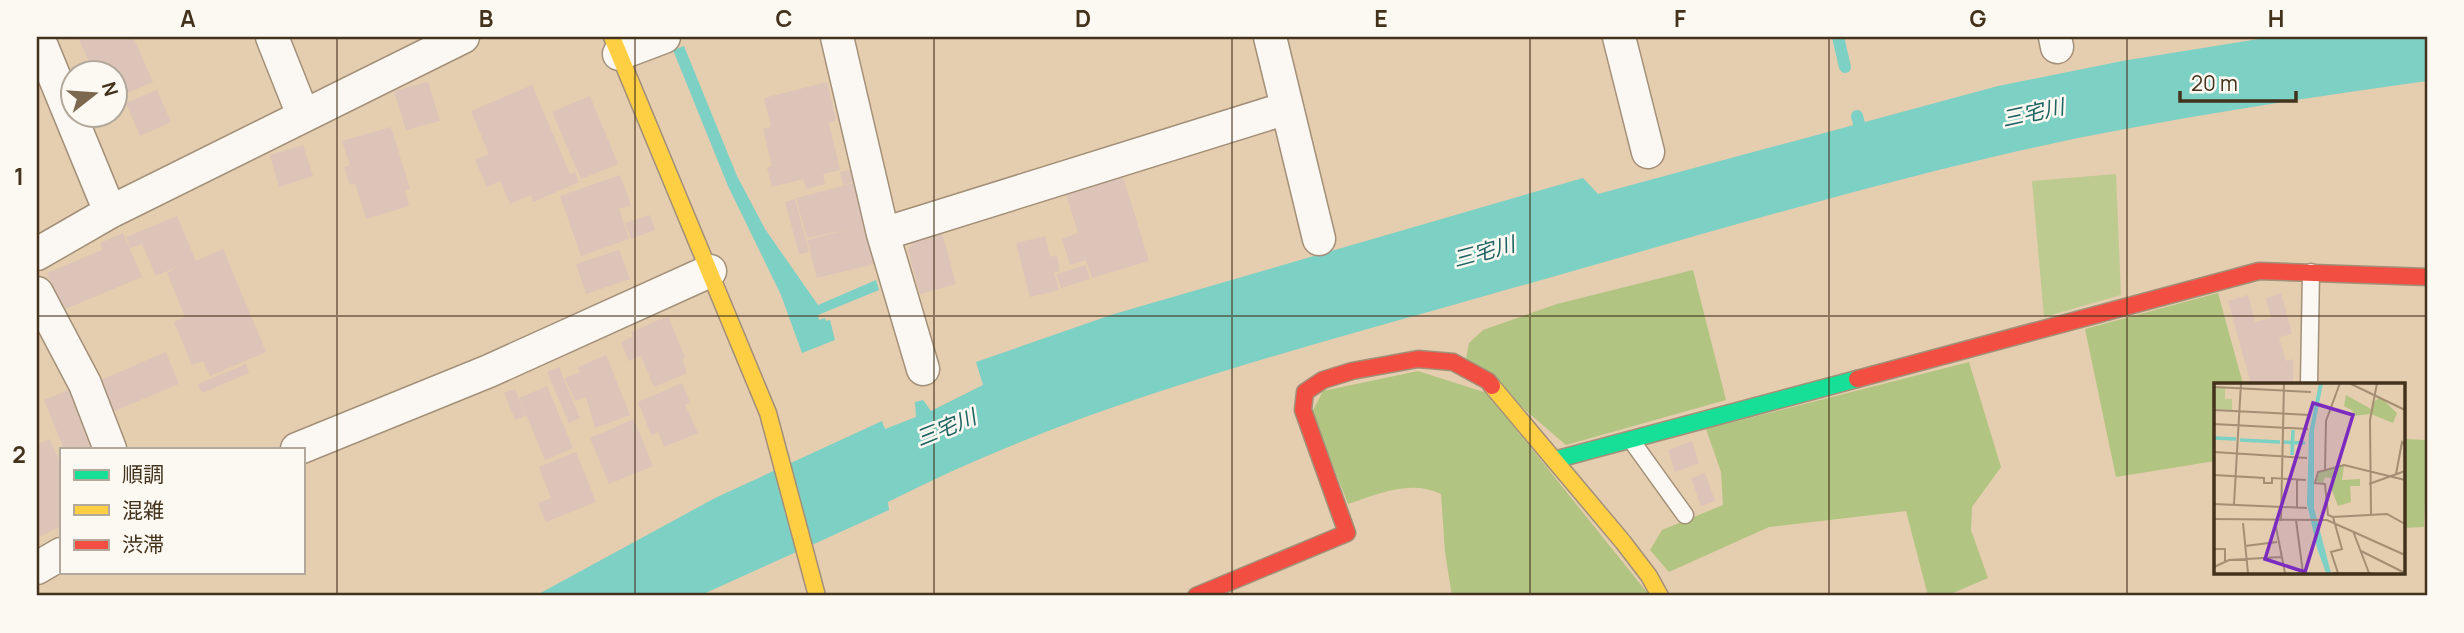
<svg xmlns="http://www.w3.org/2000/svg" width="2464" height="633" viewBox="0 0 2464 633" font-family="Manrope,'Noto Sans JP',sans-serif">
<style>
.green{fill:#bdcb91}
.forest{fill:#b2c481}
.water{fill:#7dd0c4}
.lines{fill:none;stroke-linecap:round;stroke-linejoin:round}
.stream{stroke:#7dd0c4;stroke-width:12}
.building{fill:#dcc4b8}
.lane-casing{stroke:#a39079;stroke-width:19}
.street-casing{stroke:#a39079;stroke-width:35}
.fast-casing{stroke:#a39079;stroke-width:19}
.slow-casing{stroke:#a39079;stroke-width:19}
.jam-casing{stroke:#a39079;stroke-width:19}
.lane{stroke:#fbf8f3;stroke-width:16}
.street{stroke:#fbf8f3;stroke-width:32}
.fast{stroke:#16e098;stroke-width:16}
.slow{stroke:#ffcf43;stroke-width:16}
.jam{stroke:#f24e42;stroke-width:16}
.grid{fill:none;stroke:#43321c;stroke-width:2;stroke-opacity:0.55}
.labels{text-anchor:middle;stroke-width:5;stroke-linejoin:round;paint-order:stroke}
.water-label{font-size:21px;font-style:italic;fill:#1e6462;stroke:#fcf8f2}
.inset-river{fill:none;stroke:#7dd0c4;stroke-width:3.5}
.inset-road{fill:none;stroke:#a48f74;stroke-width:2}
.view{fill:#7b2cbf;fill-opacity:0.15;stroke:#7b2cbf;stroke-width:3.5}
.inset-edge{fill:none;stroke:#43321c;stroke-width:3.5}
.neatline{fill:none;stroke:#43321c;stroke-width:2.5}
.grid-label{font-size:23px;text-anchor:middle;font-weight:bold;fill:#43321c}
</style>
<rect width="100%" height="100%" fill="#e5cdaf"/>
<path class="green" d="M2116 174 2121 295 2044 317 2032 181Z"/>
<path class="forest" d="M1693 270 1726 400 1566 445 1466 359 1469 343 1483 330 1557 304Z
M2218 293 2243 384H2216L2215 461 2116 477 2085 329Z
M1969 362 2001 467 1972 507 1971 530 1988 578 1946 596H1928L1906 511 1769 527 1669 572 1650 550 1662 530 1723 505 1721 472 1706 429Z
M1418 371 1487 393 1650 596H1452L1445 552 1441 494C1411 479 1378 494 1348 504L1312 412 1323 391Z
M2403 439 2427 440 2424 527 2403 528Z"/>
<path class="water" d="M2271 37H2427V81C2310 97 2194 115 2078 138 1881 179 1689 239 1495 293 1290 352 1079 404 888 502L889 510 699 596H535L715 498 882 421 885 429 916 417 915 402 923 400 931 411 983 385 976 362 1114 314 1583 178 1598 194 1998 86 2122 61Z
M684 46 737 176 765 229 818 305 876 280 879 290 818 315 819 320 825 318 826 321 830 320 835 340 802 353 781 295 728 186 673 50Z"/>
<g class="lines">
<path class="stream" d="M1838 37 1845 67
M1857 116 1863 139"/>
</g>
<path class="building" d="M78 37H133L153 82 116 98V74H103L96 59 89 62Z
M428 82 440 121 406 130 394 91Z
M827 82 836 120 829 123 840 170 823 174 825 184 806 189 803 179 772 187 767 168 772 166 763 129 771 127 764 98Z
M532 85 570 174 575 172 579 182 533 202 531 195 510 204 500 181 487 187 475 160 489 154 471 111Z
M157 90 171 122 140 136 126 103Z
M590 96 618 164 581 179 552 112Z
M391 127 410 189 405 190 409 206 366 219 355 183 350 185 344 167 350 165 342 141Z
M303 145 313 176 279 187 270 155Z
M850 170 853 182 843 185 840 172Z
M620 175 631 205 619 209 629 239 581 256 560 196Z
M1123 177 1149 261 1092 278 1086 260 1070 265 1062 239 1078 233 1066 194Z
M854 183 874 264 817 278 807 240 850 229 807 238 796 198Z
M795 199 809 252 799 254 785 202Z
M650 215 655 230 631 239 625 223Z
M177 216 196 261 223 249 266 352 210 376 203 361 192 365 174 322 185 317 167 273 179 266 156 276 142 244 130 248 126 237Z
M941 229 956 284 920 294 908 251 916 236Z
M123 233 142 277 63 310 47 273 102 250 100 243Z
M1045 236 1050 257 1057 255 1060 271 1054 273 1059 290 1030 297 1016 243Z
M619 250 630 279 586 294 576 264Z
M1086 265 1090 279 1061 288 1056 274Z
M2281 293 2292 334 2279 337 2286 361 2293 359V384H2251L2228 301 2248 295 2255 322 2271 318 2266 298Z
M668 316 685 357 682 359 687 373 654 387 641 356 629 361 621 342 633 337 631 332Z
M166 352 179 384 114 411 101 380Z
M606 355 630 415 595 428 586 397 575 401 565 378 580 372 578 367Z
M246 364 249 373 202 393 198 384Z
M559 367 580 418 569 423 547 372Z
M682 383 690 402 685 405 698 433 664 447 658 432 651 435 638 402Z
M547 386 573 448 545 460 519 398Z
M515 389 526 416 515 420 504 393Z
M69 390 93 449H64L44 400Z
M634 419 653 466 609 484 590 438Z
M49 439 61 463V526L37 538V445Z
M1692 441 1699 463 1675 472 1668 450Z
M576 452 596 502 546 522 538 503 551 498 539 467Z
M1705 473 1715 501 1701 506 1691 478Z"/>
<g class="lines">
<g class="lane-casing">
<path id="lane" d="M2309 384 2311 272
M1631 440 1685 515"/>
</g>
<g class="street-casing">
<path id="street" d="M38 37 110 212
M272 37 303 115
M837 37 883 234 923 369
M1270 37 1319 239
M1619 37 1648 152
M2055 37 2057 47
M619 54 664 37
M883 234 1287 108
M37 254 110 212 463 37
M37 293 85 384 110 449
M297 449 489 371 710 271
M37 568 61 554"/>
</g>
<g class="fast-casing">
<path id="fast" d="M1554 460 1857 379"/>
</g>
<g class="slow-casing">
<path id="slow" d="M612 37 768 413 817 596
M1492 386 1623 542 1649 576 1660 596"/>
</g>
<g class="jam-casing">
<path id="jam" d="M1857 379 2259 271 2427 277
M1196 596 1347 533 1303 410 1305 392 1323 380 1352 371 1418 359 1453 362 1488 381 1492 386"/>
</g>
<use href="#lane" class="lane"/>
<use href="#street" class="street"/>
<use href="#fast" class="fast"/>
<use href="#slow" class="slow"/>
<use href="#jam" class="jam"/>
</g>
<path class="grid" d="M337 37V596M635 37V596M934 37V596M1232 37V596M1530 37V596M1829 37V596M2127 37V596M37 316H2427"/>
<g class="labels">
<g class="water-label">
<text transform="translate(2033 113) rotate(-12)" y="7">三宅川</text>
<text transform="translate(1484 252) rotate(-15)" y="7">三宅川</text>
<text transform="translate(946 428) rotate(-22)" y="7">三宅川</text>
</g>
</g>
<g transform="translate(2214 383)">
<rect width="191" height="191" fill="#e5cdaf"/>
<path d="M0 5H11V16H18V27L0 26Z" fill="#bdcb91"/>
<path d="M132 12 157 26 156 31 138 33 139 28 130 23ZM166 14 183 30 179 40 157 31 160 19ZM130 83 128 97 146 96V103H136L137 119 124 123 117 105 119 96 111 94 109 100 102 98 105 89Z" fill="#b2c481"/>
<path d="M105 0H109L100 47V125L117 190H112L103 165 93 121 95 51Z" fill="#7dd0c4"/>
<path class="inset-river" d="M0 55 22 56M26 57 66 59M69 59 91 60M78 72 79 47"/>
<path class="inset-road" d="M135 0 191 27M0 4 97 9M0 27 96 32M0 41 94 46M0 69 93 75M111 86 112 38 126 0M182 91 188 59 191 62M0 92 50 95V100H58V95L92 97M83 97V125M155 101 191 88M0 121 93 125M20 121 27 0M157 132 156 37 163 0M119 134 114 132 111 101 101 100 104 89 130 82 191 97M0 136 113 137 191 172M82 137 89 190M67 138 70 0M61 139 71 190M29 140 34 190M139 148 155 190M31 163 63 159M0 166H11V178M147 168 191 190M0 184 15 177 67 174M119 190H157M124 190 117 169 128 166 119 134 173 131 191 141"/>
<path class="view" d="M99 20 139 32 91 189 51 176Z"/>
<rect width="191" height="191" class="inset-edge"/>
</g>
<rect width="2464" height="633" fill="none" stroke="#fcf8f2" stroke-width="77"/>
<rect x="60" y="448" width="245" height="126" fill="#fcf8f2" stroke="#b2a99c" stroke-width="2"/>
<rect x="74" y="470" width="35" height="10" fill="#16e098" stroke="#b2a99c" stroke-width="2"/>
<text x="122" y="482" font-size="21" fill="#43321c">順調</text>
<rect x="74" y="505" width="35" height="10" fill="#ffcf43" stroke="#b2a99c" stroke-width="2"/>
<text x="122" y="518" font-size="21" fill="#43321c">混雑</text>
<rect x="74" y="540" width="35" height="10" fill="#f24e42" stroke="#b2a99c" stroke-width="2"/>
<text x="122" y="552" font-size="21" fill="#43321c">渋滞</text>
<g transform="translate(94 94) rotate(73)"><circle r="33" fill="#fcf8f2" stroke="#b2a99c" stroke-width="2"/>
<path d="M0-5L12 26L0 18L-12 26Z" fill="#7c684f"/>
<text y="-10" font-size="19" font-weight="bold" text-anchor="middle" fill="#43321c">N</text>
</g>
<path d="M2180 91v10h116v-10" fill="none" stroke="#43321c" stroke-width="3.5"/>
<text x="2191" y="91" font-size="21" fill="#43321c" stroke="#fcf8f2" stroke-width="5" paint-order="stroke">20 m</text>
<rect x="38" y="38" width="2388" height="556" class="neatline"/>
<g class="grid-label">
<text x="188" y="27">A</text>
<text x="486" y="27">B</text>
<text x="784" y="27">C</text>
<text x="1083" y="27">D</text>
<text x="1381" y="27">E</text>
<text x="1680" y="27">F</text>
<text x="1978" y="27">G</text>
<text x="2276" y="27">H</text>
<text x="19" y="185">1</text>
<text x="19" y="463">2</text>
</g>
</svg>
